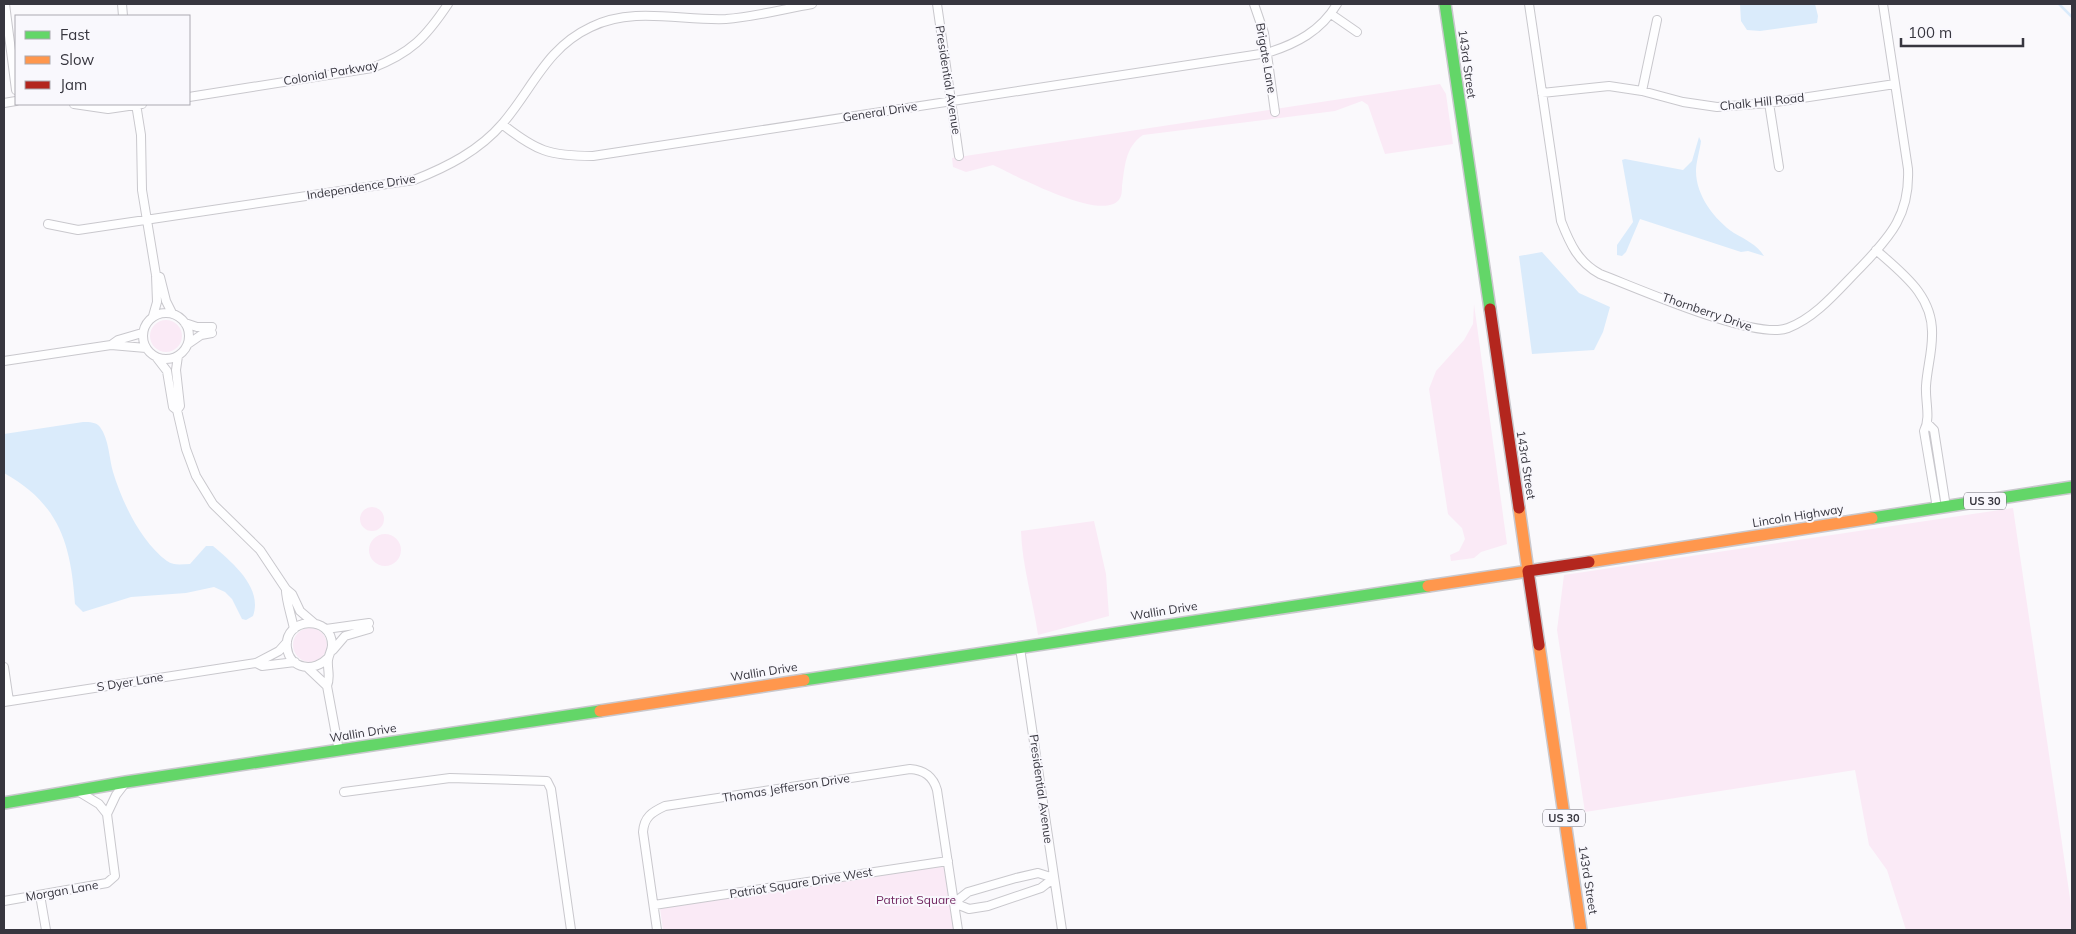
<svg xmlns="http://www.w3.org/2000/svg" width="2076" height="934" viewBox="0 0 2076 934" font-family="Mulish,sans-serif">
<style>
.green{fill:#faeaf6}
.water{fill:#daebfb}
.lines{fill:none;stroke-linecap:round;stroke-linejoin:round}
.stream{stroke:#daebfb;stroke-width:2.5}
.street-casing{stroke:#c9c8cd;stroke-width:10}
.fast-casing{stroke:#c9c8cd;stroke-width:14}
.slow-casing{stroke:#c9c8cd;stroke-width:14}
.jam-casing{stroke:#c9c8cd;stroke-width:14}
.street{stroke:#fefeff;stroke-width:8}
.fast{stroke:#63d668;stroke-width:11}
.slow{stroke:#ff974d;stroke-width:11}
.jam{stroke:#b3261e;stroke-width:11}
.labels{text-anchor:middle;stroke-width:4;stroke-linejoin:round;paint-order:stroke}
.shield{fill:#f9f8fd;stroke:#717078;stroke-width:1}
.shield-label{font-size:11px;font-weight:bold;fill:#37363f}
.street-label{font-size:12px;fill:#37363f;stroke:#f9f8fd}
.park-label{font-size:12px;fill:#712660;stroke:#f9f8fd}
</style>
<rect width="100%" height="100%" fill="#faf9fc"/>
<path class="green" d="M1440 84 1446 94 1453 144 1385 154 1368 105 1362 101 1335 111 1143 135C1125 147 1125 166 1122 186 1122 189 1122 195 1120 198 1106 225 1013 174 993 165L966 172 953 167 952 158Z
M1474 304 1507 544 1481 552 1474 558 1451 561 1450 555 1459 551 1465 539 1462 528 1448 514 1429 389 1436 371 1464 340 1473 324Z
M150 336a16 16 0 1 1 32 0a16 16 0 1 1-32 0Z
M360 519a12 12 0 1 1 24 0a12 12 0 1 1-24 0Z
M2013 508 2072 912V930H1906L1887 870 1869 845 1855 770 1585 812 1557 630 1564 575Z
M1094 521 1106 574 1109 616 1038 635C1033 600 1022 566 1021 531Z
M369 550a16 16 0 1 1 32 0a16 16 0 1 1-32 0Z
M293 645a17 17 0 1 1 34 0a17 17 0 1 1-34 0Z
M945 865 955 930H663L660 908Z"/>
<path class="water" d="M1740 4H1815L1818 16 1817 23 1760 31 1747 30 1741 21Z
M1699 137 1701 141C1700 150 1696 162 1696 171 1696 196 1715 220 1734 233 1746 240 1756 244 1764 256L1748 251 1741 252 1640 219 1626 252 1622 256 1617 255V245L1633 222 1622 160 1625 159 1683 170 1692 161Z
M1542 252 1579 293 1610 307 1603 332 1594 350 1532 354 1519 256Z
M83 422C90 422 96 422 100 427 109 439 109 458 113 472 122 502 141 542 167 561 174 566 182 564 190 564L206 546H213C233 563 263 588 253 616L246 620 242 619 232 599 225 592 214 587 186 593 131 597 83 612 75 604C71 545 60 504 4 473V434Z"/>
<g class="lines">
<path class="stream" d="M2059 4 2072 17"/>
<g class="street-casing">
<path id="street" d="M5 4 16 90
M122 4 123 16
M937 4 959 156
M1254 4 1264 33 1275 112
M1529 4 1561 221C1570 244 1578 262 1600 274 1637 288 1756 341 1788 328 1817 317 1839 289 1861 267 1891 236 1910 214 1908 169L1883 4
M1331 14 1357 32
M1642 91 1657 20
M1542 93 1609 86 1642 91 1683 102 1717 107 1769 103 1895 84
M189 97 372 68C411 53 426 37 448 4
M4 103 16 101
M1769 103 1779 167
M74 104 108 109 142 104
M136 104 141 135 142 190 156 275 157 302 153 316
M502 124C536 151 549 156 593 156L1267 53C1296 44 1321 31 1337 4
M48 224 78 230 414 180C447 167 479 151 503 123 533 88 546 48 591 27 633 6 682 21 726 19 754 17 784 9 812 4
M1876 250C1903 274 1934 296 1932 336 1932 353 1927 369 1926 386 1925 401 1931 418 1924 431L1937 508
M156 275 160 277 166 301 172 313
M143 336a23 23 0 1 1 46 0a23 23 0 1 1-46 0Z
M185 323 197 327H212
M188 344 201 335 212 333
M111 345 146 348
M157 358 167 371 173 407 177 410 186 449 196 476 213 504 260 550 286 589 292 594 300 611 314 623
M4 361 111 345 118 340 142 333
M177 410 180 406 176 370 178 356
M1928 424 1934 430 1946 507
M286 589C285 597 292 618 294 629
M326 629 369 623
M1020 648 1062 930
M333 650 345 636 369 629
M256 663 262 666 295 662
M4 667 9 701
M308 668 327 686
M327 686C331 677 327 669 328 660 329 654 332 650 332 645 332 614 283 617 287 648 290 670 315 672 328 658
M327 686 339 751
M4 702 256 663 279 651 287 642
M344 792 450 778 547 781 551 789 571 930
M107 814 116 795 126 782
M40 895 46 930
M4 901 107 883 115 876 107 814 99 804 76 790
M954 903 969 909 988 906 1041 888 1054 878
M954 903 968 892 1016 878 1038 873 1054 878
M654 905 948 861
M657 930 643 832C644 817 652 812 665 806L910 769C924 770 933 776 937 790L958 930"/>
</g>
<g class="fast-casing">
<path id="fast" d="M1445 4 1490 309
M1872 518 2072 487
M804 680 1428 586
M4 803 126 782 600 711"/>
</g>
<g class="slow-casing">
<path id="slow" d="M1589 562 1872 518
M1428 586 1528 571 1519 508
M1539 645 1581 930
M600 711 804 680"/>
</g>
<g class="jam-casing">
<path id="jam" d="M1490 309 1519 508
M1539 645 1528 571 1589 562"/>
</g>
<use href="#street" class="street"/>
<use href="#fast" class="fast"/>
<use href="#slow" class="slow"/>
<use href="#jam" class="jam"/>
</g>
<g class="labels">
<g class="shield">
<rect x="1964" y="492.5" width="42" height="17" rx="4"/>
<rect x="1543" y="809.5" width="42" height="17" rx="4"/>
</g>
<g class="shield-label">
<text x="1985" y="505">US 30</text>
<text x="1564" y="822">US 30</text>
</g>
<g class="street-label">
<text transform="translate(1266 58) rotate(80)" y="4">Brigate Lane</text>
<text transform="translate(1467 64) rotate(82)" y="4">143rd Street</text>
<text transform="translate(331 73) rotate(-10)" y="4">Colonial Parkway</text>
<text transform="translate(948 80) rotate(81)" y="4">Presidential Avenue</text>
<text transform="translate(1762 102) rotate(-6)" y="4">Chalk Hill Road</text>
<text transform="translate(880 112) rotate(-9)" y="4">General Drive</text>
<text transform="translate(361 187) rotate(-9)" y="4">Independence Drive</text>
<text transform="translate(1707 312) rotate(19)" y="4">Thornberry Drive</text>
<text transform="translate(1526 465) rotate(81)" y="4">143rd Street</text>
<text transform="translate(1798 516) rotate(-9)" y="4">Lincoln Highway</text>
<text transform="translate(1164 611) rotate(-9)" y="4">Wallin Drive</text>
<text transform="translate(764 672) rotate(-9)" y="4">Wallin Drive</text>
<text transform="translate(130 682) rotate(-9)" y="4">S Dyer Lane</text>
<text transform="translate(363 733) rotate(-9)" y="4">Wallin Drive</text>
<text transform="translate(786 788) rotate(-9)" y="4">Thomas Jefferson Drive</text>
<text transform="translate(1041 789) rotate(82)" y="4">Presidential Avenue</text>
<text transform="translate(1588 880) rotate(81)" y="4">143rd Street</text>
<text transform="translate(801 883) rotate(-9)" y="4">Patriot Square Drive West</text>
<text transform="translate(62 891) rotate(-10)" y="4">Morgan Lane</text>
</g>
<g class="park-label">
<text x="916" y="904">Patriot Square</text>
</g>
</g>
<rect width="2076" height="934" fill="none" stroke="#37363f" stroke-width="10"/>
<rect x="15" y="15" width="175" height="90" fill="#f9f8fd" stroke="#abaab1"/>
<rect x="25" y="31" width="25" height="8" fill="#63d668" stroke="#abaab1"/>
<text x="60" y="40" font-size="15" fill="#37363f">Fast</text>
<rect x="25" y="56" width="25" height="8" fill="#ff974d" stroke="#abaab1"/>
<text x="60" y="65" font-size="15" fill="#37363f">Slow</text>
<rect x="25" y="81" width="25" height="8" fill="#b3261e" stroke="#abaab1"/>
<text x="60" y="90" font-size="15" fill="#37363f">Jam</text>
<path d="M1901 38v8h122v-8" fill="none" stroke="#37363f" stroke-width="2.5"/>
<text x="1908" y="38" font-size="15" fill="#37363f" stroke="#f9f8fd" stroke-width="4" paint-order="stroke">100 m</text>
</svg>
